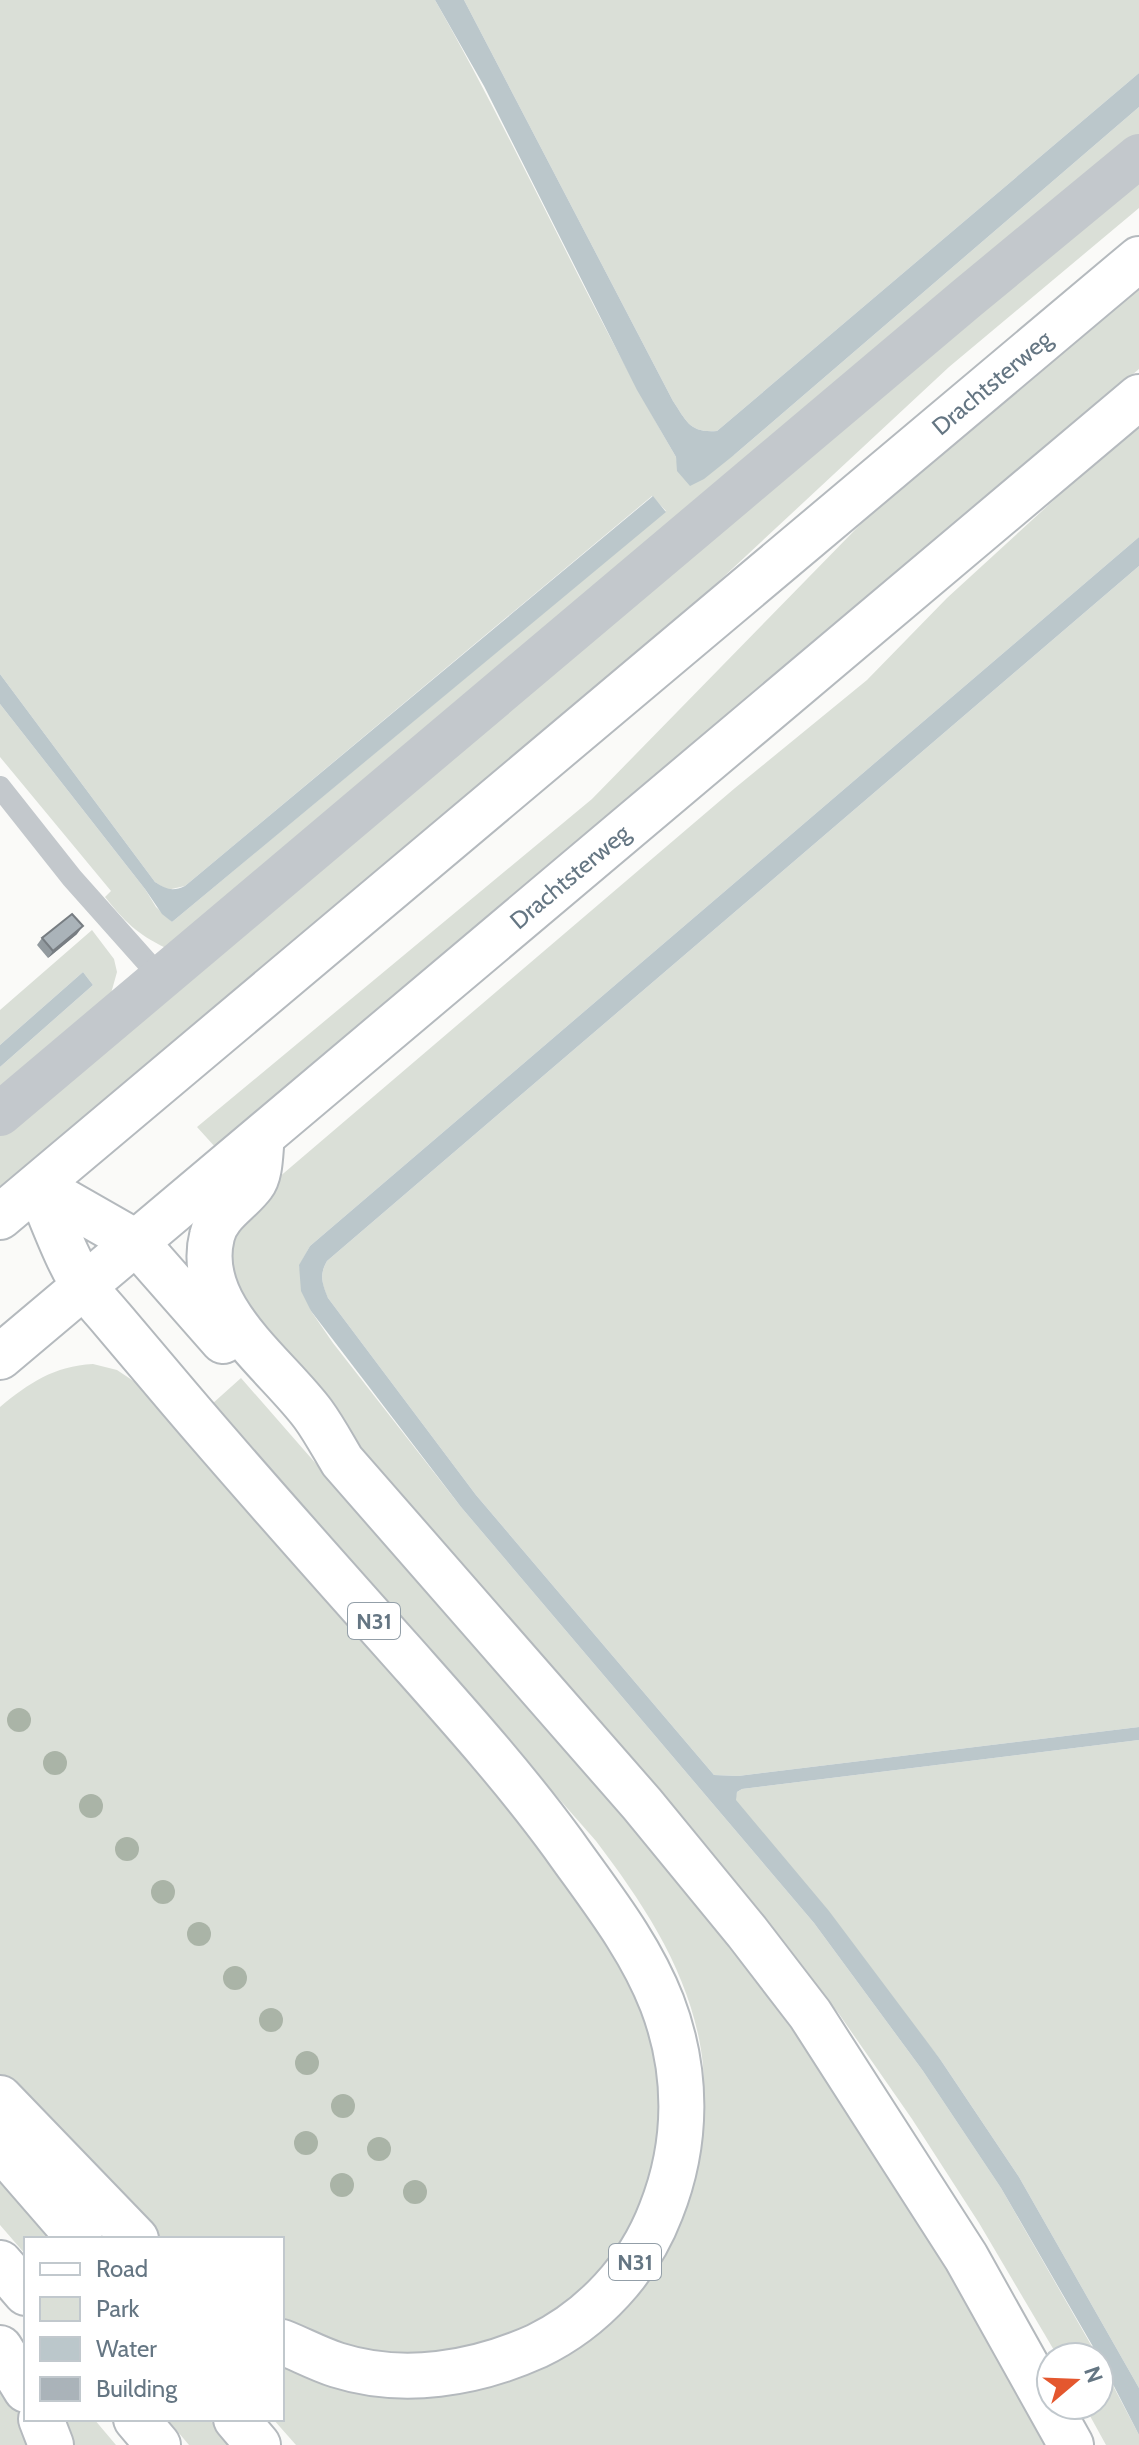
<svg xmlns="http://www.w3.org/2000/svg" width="1139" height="2445" viewBox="0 0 1139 2445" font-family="Cabin,sans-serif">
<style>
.green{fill:#dadfd7}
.water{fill:#bbc7cb}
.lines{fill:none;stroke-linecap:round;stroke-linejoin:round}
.primary-casing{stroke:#b5babe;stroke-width:48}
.highway-casing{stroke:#b4b9bd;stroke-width:48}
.lane{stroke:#c3c8cc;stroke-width:22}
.street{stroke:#c3c8cc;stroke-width:44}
.primary{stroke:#fff;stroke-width:44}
.highway{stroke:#fff;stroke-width:44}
.tree{fill:#aab4a7}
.wall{fill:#929a9f}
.shaded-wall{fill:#777d82}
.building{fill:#aab3b9;stroke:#777d82;stroke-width:2}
.labels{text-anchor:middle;stroke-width:8;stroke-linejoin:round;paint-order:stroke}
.shield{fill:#fff;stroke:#939fa8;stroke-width:2}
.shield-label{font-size:22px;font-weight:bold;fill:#657683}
.street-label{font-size:24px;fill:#657683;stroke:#fff}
</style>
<rect width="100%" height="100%" fill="#fafaf8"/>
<path class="green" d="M0 0H435C520 150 589 308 676 457L678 466 734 455 1139 107V138L166 948C137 934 125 922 105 897L111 891 0 757V704L145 889 156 907 172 922 666 511 652 496 185 886 167 890 155 882 0 674Z
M464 0H1139V73L717 431C690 433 687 422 673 401Z
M1139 173V208L949 367 660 636 0 1190V1134Z
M1139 284V369L216 1148 197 1127 592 799 894 490Z
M1139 422V537L310 1246 299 1266 311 1311 333 1343 461 1507 814 1923 923 2071 1001 2188 1098 2357H1058L979 2223 912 2119 839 2014 677 1814 247 1319C236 1293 222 1261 236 1232 242 1218 255 1203 264 1190L735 788 867 680 947 598Z
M1139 566V1727L738 1776 714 1775 476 1495 328 1298C322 1284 319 1275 327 1261Z
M92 930 114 959 117 972 110 997 0 1095V1067L93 985 83 972 0 1045V1010Z
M93 1364 117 1370 138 1384 502 1796 607 1925 658 2043 666 2125 646 2204 601 2276 519 2341 404 2362 282 2331V2239H150L56 2140 0 2075V1407C29 1383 54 1366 93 1364Z
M241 1378 685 1886 786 2017 841 2092 1058 2445H296L273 2419H282V2360L338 2379 568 2343 703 2107C703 2093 704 2079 703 2065 694 1979 646 1907 596 1841L212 1404Z
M1139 1740V2388L1019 2177 940 2059 735 1800 737 1792 742 1789Z
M0 2176 54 2239H26V2255L0 2225Z
M1099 2359 1139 2435V2445H1106L1084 2405H1099Z
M0 2368 33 2434 37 2445H0Z
M54 2419H94L116 2445H65Z
M167 2419H209L231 2445H189Z"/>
<path class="water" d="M435 0H464L673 401C687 422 690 433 717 431L1139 73V107L734 455 704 479 690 486 677 471 676 457 637 390 484 86Z
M653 496 666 512 172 922 162 914 145 889 0 704V674L155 882C166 889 172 892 185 886Z
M1139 537V566L327 1261C319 1275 322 1283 328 1298L476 1495 714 1775 738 1776 1139 1727V1740L742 1789 737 1792 736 1800 829 1911 940 2059 1019 2177 1139 2388V2435L1099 2357 1001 2188 923 2071 814 1923 461 1507 311 1311 301 1291 299 1265 310 1246Z
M83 972 93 985 0 1067V1045Z"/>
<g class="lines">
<g class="primary-casing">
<path id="primary" d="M0 1217 1139 259
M0 1357 1139 397"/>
</g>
<g class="highway-casing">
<path id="highway" d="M262 1137C260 1150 261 1174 253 1184 240 1202 217 1213 212 1236 194 1307 275 1363 313 1414 324 1429 333 1446 342 1461L642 1804 747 1932 810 2014 966 2257 1071 2445
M38 1186C51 1215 67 1262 85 1287 93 1298 103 1308 112 1319 134 1345 156 1371 178 1397 252 1484 328 1569 404 1654 459 1716 514 1777 563 1844 599 1895 639 1944 662 2003 688 2071 688 2143 661 2211 639 2269 593 2319 537 2346 475 2374 403 2386 337 2365 318 2359 300 2349 282 2342
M38 1186 136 1242 223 1341
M0 2098 136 2239
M0 2147 80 2239
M0 2263 26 2293
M0 2348 26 2390
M41 2419 51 2445
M136 2419 158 2445
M236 2419 258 2445"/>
</g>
<path class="lane" d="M0 787 72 878 161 978"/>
<path class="street" d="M0 1114 967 298 1139 156"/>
<use href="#primary" class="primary"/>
<use href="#highway" class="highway"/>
</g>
<g class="tree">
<circle cx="19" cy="1720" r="12"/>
<circle cx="55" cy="1763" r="12"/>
<circle cx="91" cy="1806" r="12"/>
<circle cx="127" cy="1849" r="12"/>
<circle cx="163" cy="1892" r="12"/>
<circle cx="199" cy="1934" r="12"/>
<circle cx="235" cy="1978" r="12"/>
<circle cx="271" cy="2020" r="12"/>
<circle cx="307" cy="2063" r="12"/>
<circle cx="343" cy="2106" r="12"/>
<circle cx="306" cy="2143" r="12"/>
<circle cx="379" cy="2149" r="12"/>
<circle cx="342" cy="2185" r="12"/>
<circle cx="415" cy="2192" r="12"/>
</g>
<path class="wall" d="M77 934 48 958 37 945 42 938Z"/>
<path class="shaded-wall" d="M83 926 77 934 48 958 53 951Z"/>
<path class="building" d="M72 914 83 926 53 951 42 938Z"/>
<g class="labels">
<g class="shield">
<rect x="348" y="1603" width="52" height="36" rx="6"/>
<rect x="609" y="2244" width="52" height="36" rx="6"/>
</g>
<g class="shield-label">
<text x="374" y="1629">N31</text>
<text x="635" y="2270">N31</text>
</g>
<g class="street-label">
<text transform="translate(992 383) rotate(-40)" y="8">Drachtsterweg</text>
<text transform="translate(570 877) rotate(-40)" y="8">Drachtsterweg</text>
</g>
</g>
<rect x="24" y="2237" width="260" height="184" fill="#ffffff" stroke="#c1c8cd" stroke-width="2"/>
<rect x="40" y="2263" width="40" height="12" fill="#ffffff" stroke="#c1c8cd" stroke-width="2"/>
<text x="96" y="2277" font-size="24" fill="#657683">Road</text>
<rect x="40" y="2297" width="40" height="24" fill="#dadfd7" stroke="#c1c8cd" stroke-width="2"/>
<text x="96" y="2317" font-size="24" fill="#657683">Park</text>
<rect x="40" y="2337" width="40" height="24" fill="#bbc7cb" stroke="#c1c8cd" stroke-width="2"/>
<text x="96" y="2357" font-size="24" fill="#657683">Water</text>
<rect x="40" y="2377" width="40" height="24" fill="#aab3b9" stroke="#c1c8cd" stroke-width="2"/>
<text x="96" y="2397" font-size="24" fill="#657683">Building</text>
<g transform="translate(1075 2381) rotate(71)"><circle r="38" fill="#ffffff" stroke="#c1c8cd" stroke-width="2"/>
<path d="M0-6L14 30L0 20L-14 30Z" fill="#e4572e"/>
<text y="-12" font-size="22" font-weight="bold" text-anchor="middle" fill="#657683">N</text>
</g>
</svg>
